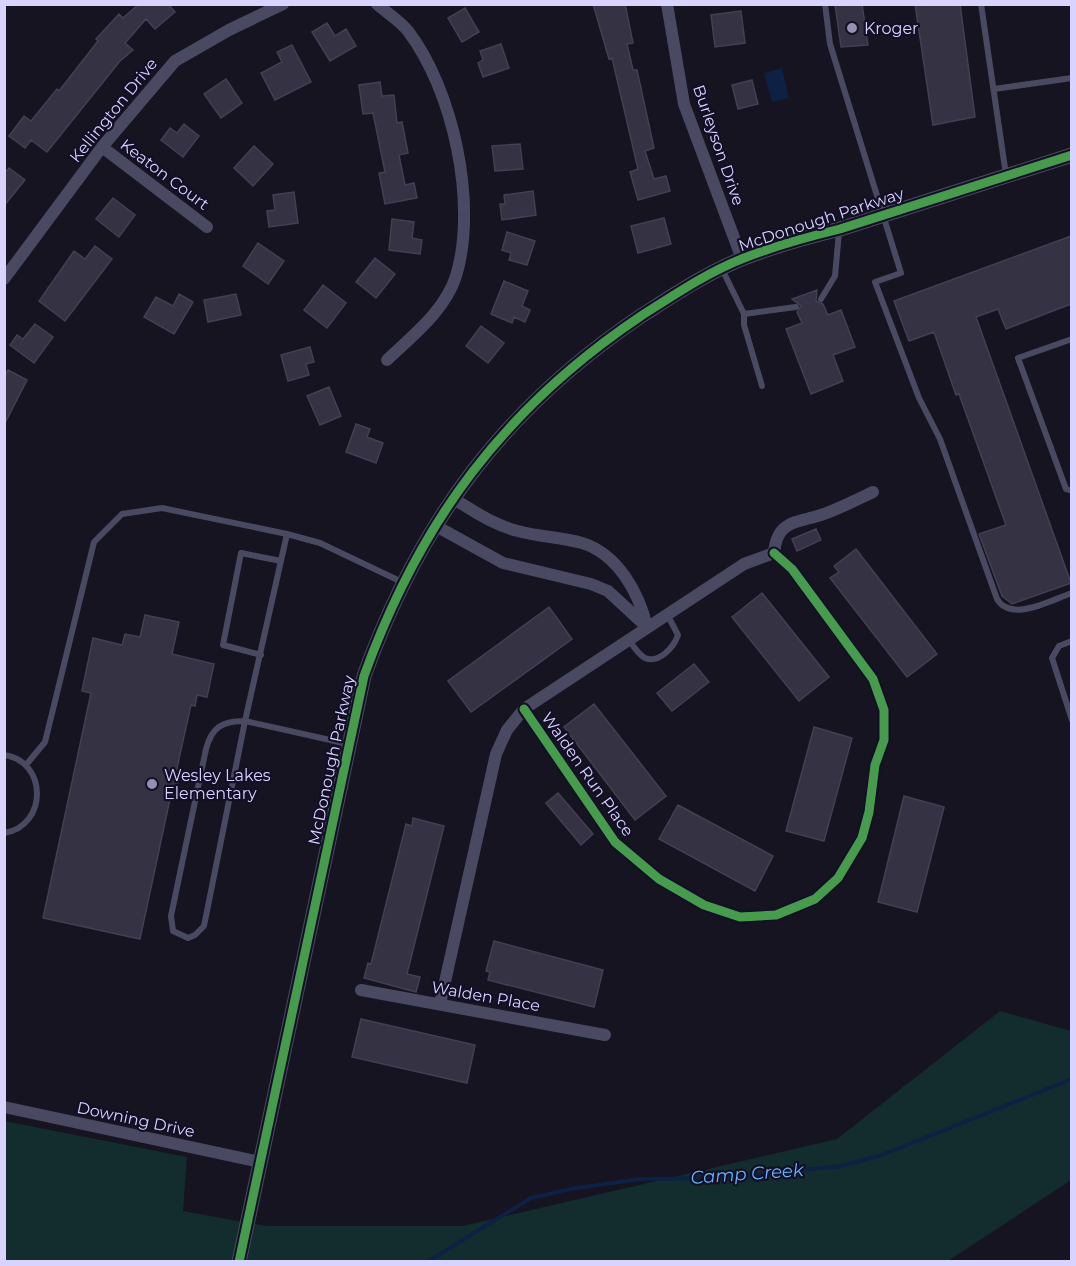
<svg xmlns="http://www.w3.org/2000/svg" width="1076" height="1266" viewBox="0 0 1076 1266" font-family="Montserrat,sans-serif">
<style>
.green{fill:#132c2d}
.water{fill:#0d2144}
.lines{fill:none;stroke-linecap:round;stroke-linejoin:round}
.stream{stroke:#0d2144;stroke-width:4}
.building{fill:#343243;stroke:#433f54;stroke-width:1.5}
.service{stroke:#4a4962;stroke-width:6}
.minor{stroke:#4a4962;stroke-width:12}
.tertiary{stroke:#4a4962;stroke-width:15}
.cycleway-casing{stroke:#130f26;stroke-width:13}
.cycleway{stroke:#469c4c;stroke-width:9}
.poi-dot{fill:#9591b1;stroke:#130f26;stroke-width:2}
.labels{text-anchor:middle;stroke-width:4.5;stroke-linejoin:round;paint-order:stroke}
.poi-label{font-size:16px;fill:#d9d4ff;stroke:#130f26;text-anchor:start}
.street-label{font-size:16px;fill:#d9d4ff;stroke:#130f26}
.water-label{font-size:18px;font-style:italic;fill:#62b6ff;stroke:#130f26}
</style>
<rect width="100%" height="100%" fill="#161421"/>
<path class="green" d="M1000 1011 1071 1031V1180L948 1261H5L4 1121 187 1157 183 1211 266 1226H463L837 1139Z"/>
<path class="water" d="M782 68 789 98 772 102 764 73Z"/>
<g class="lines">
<path class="stream" d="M427 1262 531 1198 570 1189 640 1179 726 1178 841 1166 882 1155 1072 1079"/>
</g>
<path class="building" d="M139 4H168L175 12 155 29 146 19 125 43 133 50 120 61 47 152 31 140 25 148 9 136 24 116 31 121 57 89 59 91 98 41 96 39 119 14 123 18Z
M593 4H625L633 43 627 44 633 70H637L654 148 645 151 654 179 666 176 670 191 638 200 630 172 638 169 612 58 609 59Z
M835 4H862L868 45 841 47Z
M915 4H960L975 117 933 125Z
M465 8 479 32 462 42 448 18Z
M741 11 745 43 715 47 711 15Z
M327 23 335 36 346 29 356 46 330 61 312 32Z
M501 44 509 68 483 77 478 63 483 60 480 51Z
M292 45 311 82 275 100 261 73 282 62 277 52Z
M226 79 242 103 221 118 204 94Z
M752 80 758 104 738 109 732 85Z
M380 82 382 96 394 95 397 123 402 122 408 153 399 155 405 185 414 183 417 198 385 204 379 173 385 172 373 113 363 114 359 85Z
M184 124 199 136 183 157 161 140 170 128 177 133Z
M520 144 523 169 495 171 492 146Z
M254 146 273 164 253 186 234 168Z
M9 168 25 180 4 206V174Z
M533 191 536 215 502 220 500 204H505L504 195Z
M294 192 298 223 269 227 267 211 275 210 273 195Z
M113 198 135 215 119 237 96 219Z
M664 218 671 244 638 253 631 226Z
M392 219 414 222 412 238 422 240 420 254 389 250Z
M507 232 535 241 527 265 509 260 511 253 502 250Z
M1071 236V304L1006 329 998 309 976 317 1071 583 1012 604 1002 596 979 534 1006 525 959 394 956 395 934 332 909 341 894 301Z
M258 243 284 261 268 284 243 266Z
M95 246 112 259 65 321 39 301 74 251 85 259Z
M375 258 395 274 376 298 356 282Z
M504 281 528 291 522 306 530 310 525 322 514 317 512 323 491 314Z
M323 285 346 303 327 328 304 310Z
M817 290 816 301 823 304 828 315 841 310 855 347 833 355 843 381 811 394 786 329 802 323 797 312 801 306 792 299Z
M179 294 193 302 174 334 144 317 156 297 173 306Z
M236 294 241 315 208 322 204 300Z
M35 324 53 337 34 363 10 345 17 335 23 339Z
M481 326 504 343 488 363 466 346Z
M310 347 314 362 306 364 309 375 288 381 281 355Z
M8 370 27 380 4 425V376Z
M329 387 341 416 320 425 307 396Z
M356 424 370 429 367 437 383 443 376 463 346 452Z
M816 529 821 540 797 551 792 539Z
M856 549 937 654 907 677 830 578 839 572 834 566Z
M762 593 829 677 799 701 732 617Z
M549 607 572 639 471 712 448 681Z
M145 615 179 622 172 654 214 664 207 697 197 695 195 706 191 705 177 768 181 769 174 800 170 799 140 939 43 918 91 693 82 691 93 638 122 645 125 634 140 637Z
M694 664 709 682 672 711 657 693Z
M594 704 666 796 635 820 564 727Z
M814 727 852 738 824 841 786 831Z
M558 793 593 834 581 845 546 803Z
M904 796 944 807 917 912 878 902Z
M678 805 773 856 755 891 659 839Z
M413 818 444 826 407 974 420 977 416 992 364 978 368 963 371 964 406 824 412 826Z
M494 941 603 970 594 1007 488 980 490 972 486 971Z
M361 1019 475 1045 467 1083 352 1057Z"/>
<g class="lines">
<path class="service" d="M825 4 830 44 901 273 875 282 919 398 940 439 997 599C1011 623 1051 600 1072 593
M981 4 1006 175
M994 89 1072 78
M722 269 744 314V325L762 386
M821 299 835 276 839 232
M744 314 796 307
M1072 339 1018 358 1066 489 1072 491
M287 534 245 721 204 926 195 935 188 938 173 931 171 916 206 749C212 727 222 721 245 721L348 744
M629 640C633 646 639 655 645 658 659 664 674 647 678 635L667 614
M1072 641 1059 646 1052 658 1072 720
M261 655 223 645 241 553 281 561
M4 755C48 761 48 826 4 833
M26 765 45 742 94 542 122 514 162 508 287 534 320 543 404 583"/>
<path class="minor" d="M377 4C387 13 400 21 408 31 453 90 478 204 456 276 445 311 412 336 387 360
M667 4 684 104 742 259
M102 147 207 227
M4 279 102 147 175 61 229 30 283 4
M452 498C474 511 493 525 518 531 539 537 561 537 582 543 618 554 639 593 647 627
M436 526 503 563 591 584 608 591 647 627
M774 553C777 520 796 523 821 515 839 509 856 500 873 492
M524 709 615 842 659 879 704 905 740 917 776 915 815 899 838 878 862 838 869 812 875 765 884 740V710L873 679 792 569 774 553
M361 990 605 1035
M440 1004 496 754 507 730 524 709 744 564 774 553
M4 1107 260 1162"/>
<path class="tertiary" d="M239 1262 364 676C420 521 504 408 641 316 674 295 708 272 744 258 775 246 807 237 840 229L1072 155"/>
<g class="cycleway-casing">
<path id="cycleway" d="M524 709 615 842 659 879 704 905 740 917 776 915 815 899 838 878 862 838 869 812 875 765 884 740V710L873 679 792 569 774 553
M239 1262 364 676C420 521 504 408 641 316 674 295 708 272 744 258 775 246 807 237 840 229L1072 155"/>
</g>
<use href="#cycleway" class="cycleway"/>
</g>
<g class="poi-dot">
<circle cx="852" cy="28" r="6"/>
<circle cx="152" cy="784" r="6"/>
</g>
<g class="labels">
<g class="poi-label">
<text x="864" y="34">Kroger</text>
<text x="164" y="781">Wesley Lakes<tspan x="164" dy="18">Elementary</tspan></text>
</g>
<g class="street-label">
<text transform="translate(113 110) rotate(-51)" y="6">Kellington Drive</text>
<text transform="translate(719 145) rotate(71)" y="6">Burleyson Drive</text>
<text transform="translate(165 174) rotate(37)" y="6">Keaton Court</text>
<text transform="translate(821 219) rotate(-18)" y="6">McDonough Parkway</text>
<text transform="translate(331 760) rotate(-78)" y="6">McDonough Parkway</text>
<text transform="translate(588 774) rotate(55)" y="6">Walden Run Place</text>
<text transform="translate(486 996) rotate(10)" y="6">Walden Place</text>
<text transform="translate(136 1119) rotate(12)" y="6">Downing Drive</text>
</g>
<g class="water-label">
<text transform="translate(747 1174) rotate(-4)" y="6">Camp Creek</text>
</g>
</g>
<rect width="1076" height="1266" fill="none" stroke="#d9d4ff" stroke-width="12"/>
</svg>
